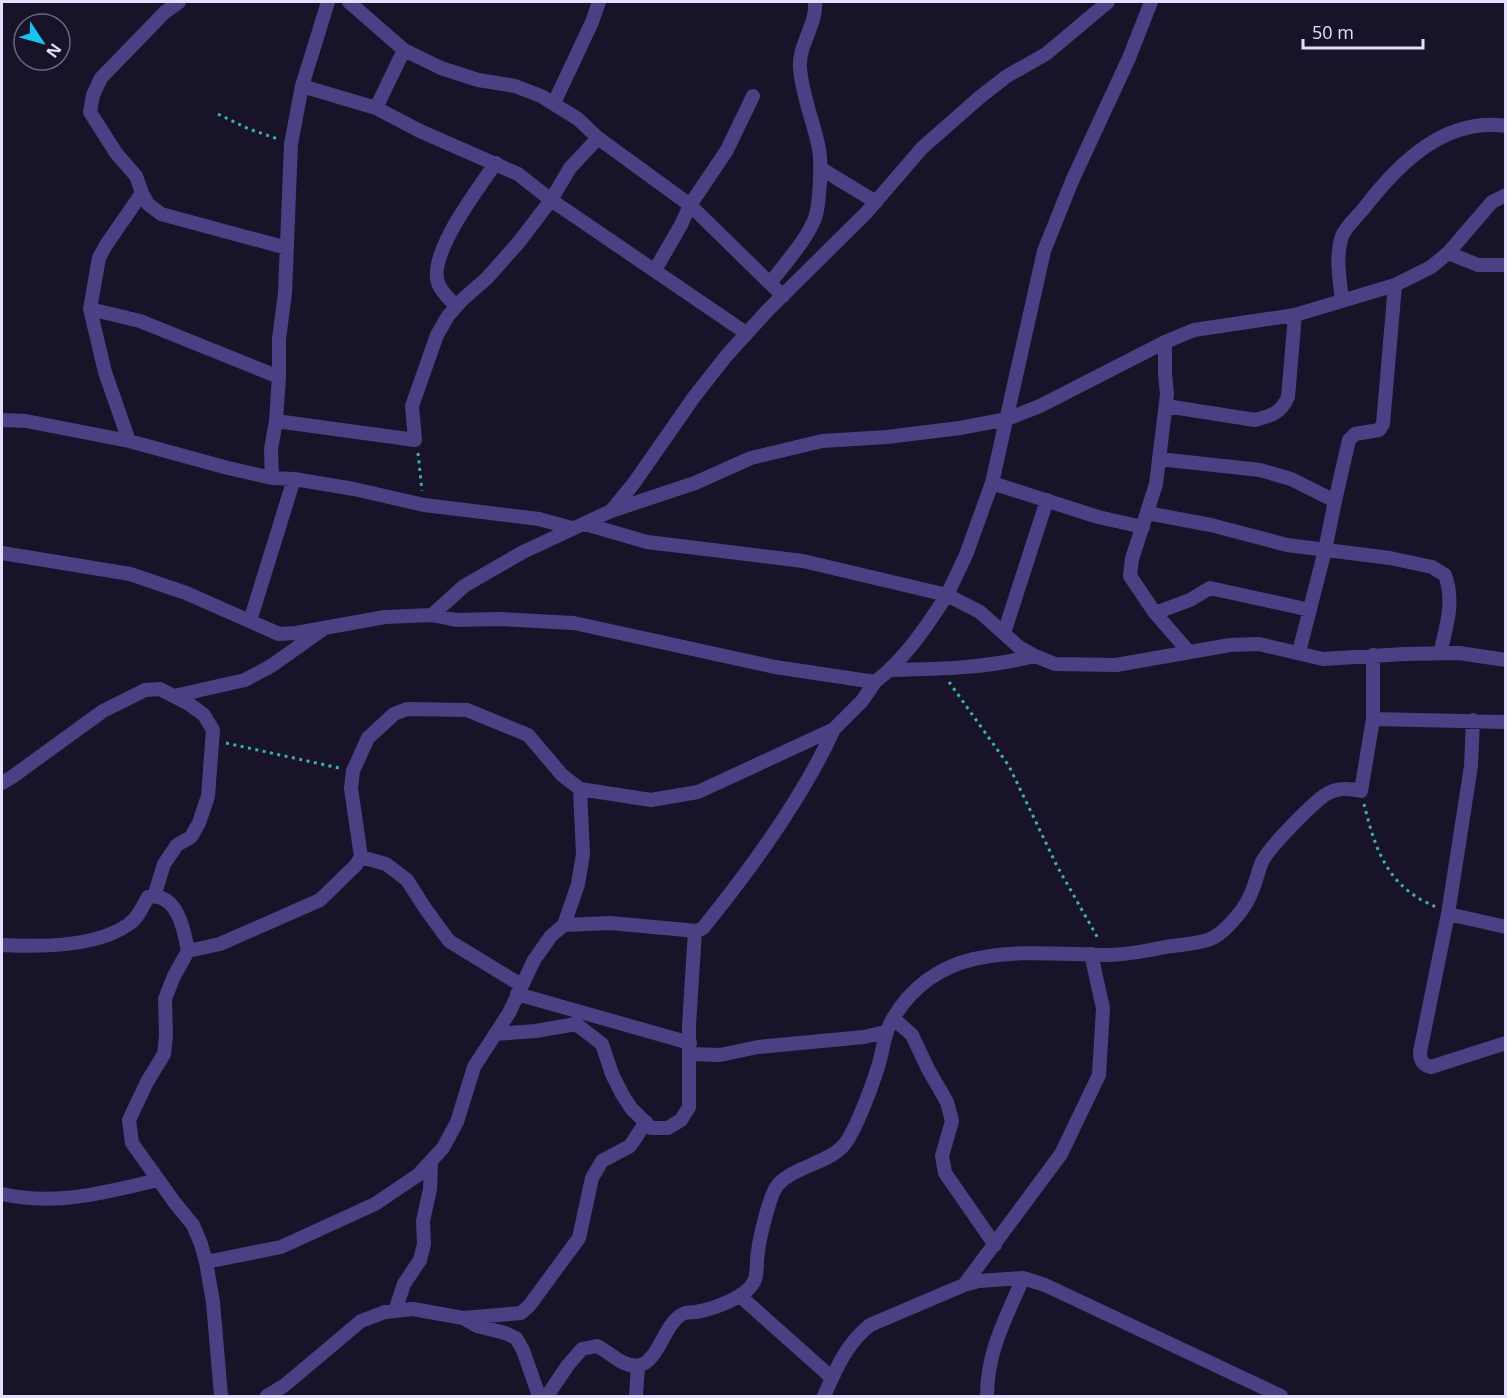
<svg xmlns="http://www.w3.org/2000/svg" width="1507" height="1398" viewBox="0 0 1507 1398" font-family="'Open Sans',sans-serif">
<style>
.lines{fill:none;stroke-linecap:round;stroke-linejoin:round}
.path{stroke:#39b0b5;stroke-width:3;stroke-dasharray:3 4.5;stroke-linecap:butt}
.street{stroke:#4a4185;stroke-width:14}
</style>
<rect width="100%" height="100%" fill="#19132a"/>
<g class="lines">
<path class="path" d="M218 114 249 129 278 139
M418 453 422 491
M949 682 1009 766 1057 866 1099 940
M226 743 339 768
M1364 804C1372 837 1382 872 1411 893 1418 899 1428 903 1436 907"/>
<path class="street" d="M179 2 165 12 101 78 93 95 90 112 116 153 136 176 142 193 106 245 99 258 90 309 140 321 279 377
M349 2 404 50 441 68 478 80 515 86 541 96 578 119 598 138 690 205 783 296
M1151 2 1129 58 1072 181 1044 251 992 483 966 555 947 595 980 612 1019 647 1035 656 1055 664 1116 665 1230 645 1259 644 1323 659 1404 654 1459 653 1506 660
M302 86 376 108 420 131 518 174 551 200 746 333
M554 103 592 22 599 2
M376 108 404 50
M820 168 876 202
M142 193 148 204 161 214 287 248
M1448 253 1478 265H1506
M655 270 681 225 690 205 727 150 753 96
M771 282C786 262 806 241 815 218 819 206 819 193 820 181 820 170 821 159 819 149 814 122 802 96 800 68 798 45 817 25 815 2
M1342 301C1340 280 1335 257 1342 236 1347 225 1357 217 1365 207 1399 163 1445 117 1506 126
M456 306C451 300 442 293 439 285 425 257 480 186 496 163
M90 309 105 372 129 441
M1165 342V374L1167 394 1156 484 1132 559 1130 576 1155 613 1189 652
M1166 406 1255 420C1271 416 1281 413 1288 397L1295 315
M2 420 26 421 129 441 228 468 272 478 294 479 354 489 424 505 539 519 572 528
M276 421 415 440 412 406 437 335 448 316 462 300 487 278 519 242 551 200 570 168 598 138
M1159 459 1260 470 1291 479 1335 501 1325 550 1299 652
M272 478 271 449 276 421 279 377V339L285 293 291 144 302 86 328 2
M992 483 1098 517 1143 527
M1335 501 1349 440 1355 434 1379 430 1383 424 1395 285
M612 510 634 483 694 397 727 355 768 310 866 213 922 148 980 97 1007 76 1046 54 1108 2
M1147 513 1211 525 1287 545 1390 558 1432 567 1445 575C1455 602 1446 627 1440 654
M2 553 130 574 186 593 279 634 296 633 385 617 432 615 456 620 499 619 574 623 775 667 875 682C906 658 926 627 947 595L803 561 647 542 585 524
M1155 613 1190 600 1210 588 1310 610
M432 615 464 586 523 552 611 511 695 483 751 458 822 441 887 437 960 428 1007 419 1040 406 1165 342 1194 330 1295 315 1395 285 1431 267 1448 253 1492 202 1506 195
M250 621 294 479
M1004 633 1047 500
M892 670C941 669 986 668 1035 656
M174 696 245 680 271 666 322 630
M1373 719 1506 722
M1473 720 1471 766 1448 914 1420 1052C1420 1060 1422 1065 1431 1067L1506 1043
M2 783 12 777 103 711 145 690 160 689 189 704 204 715 213 730 208 796 199 823 191 837 177 845 164 864 156 890 157 896
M361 857 386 864 407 880 425 908 449 941 521 985
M1448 914 1506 927
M564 925 578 884 583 854 580 789
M2 945C38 947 98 947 129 924 138 918 143 906 148 897 177 892 184 929 188 951L220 944 320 900 356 865 361 857 351 788 353 771 368 738 394 714 407 709 467 710 528 735 562 775 580 789 651 800 698 792 834 729 862 701 875 682
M188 951 174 976 165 999 166 1036 164 1054 147 1082 129 1120 132 1143 175 1203 193 1225 201 1244 206 1262 213 1302 221 1396
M517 994 690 1043
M893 1018 912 1035 928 1069 947 1102 952 1121 942 1156 945 1173 995 1245
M495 1034 536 1031 576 1024 602 1044 612 1074 622 1094 631 1108 651 1128H668L681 1120 689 1107V1025L695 931
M690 1054 720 1055 758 1047 864 1037 885 1032
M2 1194C56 1206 104 1193 158 1180
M206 1262 281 1247 375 1204 418 1175 443 1148 457 1122 474 1067 509 1013 534 960 551 936 564 925 610 923 697 931 703 928C750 870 803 797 834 729
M964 1285 1061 1154 1099 1075 1103 1008 1091 954
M740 1296 832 1378
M395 1311 404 1284 420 1260 424 1244 423 1221 430 1189 431 1162
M463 1318 521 1313 529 1306 579 1238 592 1178 602 1161 630 1146 646 1122
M267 1396 285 1385 361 1321 385 1312 413 1309 463 1318 477 1326 505 1333 516 1338 523 1350 539 1396
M547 1396 568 1365 582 1349 597 1346C610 1352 624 1369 640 1365 659 1361 665 1320 685 1313 688 1312 692 1313 696 1312 713 1309 749 1297 755 1279 758 1271 756 1260 758 1252 759 1239 769 1200 775 1189 787 1168 827 1164 843 1146 856 1132 876 1076 881 1056 884 1043 885 1032 892 1020 940 938 1026 954 1106 955 1126 955 1146 951 1165 947 1179 945 1194 944 1208 940 1222 936 1243 911 1249 898 1255 887 1257 874 1262 862 1268 848 1312 804 1325 795 1336 787 1349 788 1361 791L1373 719V655
M636 1396 638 1366
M824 1396C836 1369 846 1344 870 1325L964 1285 979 1281 1023 1278 1045 1285 1281 1396
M987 1396C987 1351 1006 1318 1023 1278"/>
</g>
<rect width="1507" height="1398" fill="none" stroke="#e4ddfd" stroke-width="6"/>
<g transform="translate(42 42) rotate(126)"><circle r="28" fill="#19132a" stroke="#6a647e" stroke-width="1.5"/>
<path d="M0-4.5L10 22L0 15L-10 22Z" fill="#16c5f0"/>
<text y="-9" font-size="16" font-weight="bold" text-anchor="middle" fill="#e4ddfd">N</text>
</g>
<path d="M1303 39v9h120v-9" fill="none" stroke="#e4ddfd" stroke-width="3"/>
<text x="1312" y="39" font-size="18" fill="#e4ddfd" stroke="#19132a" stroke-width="4.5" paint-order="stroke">50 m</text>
</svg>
